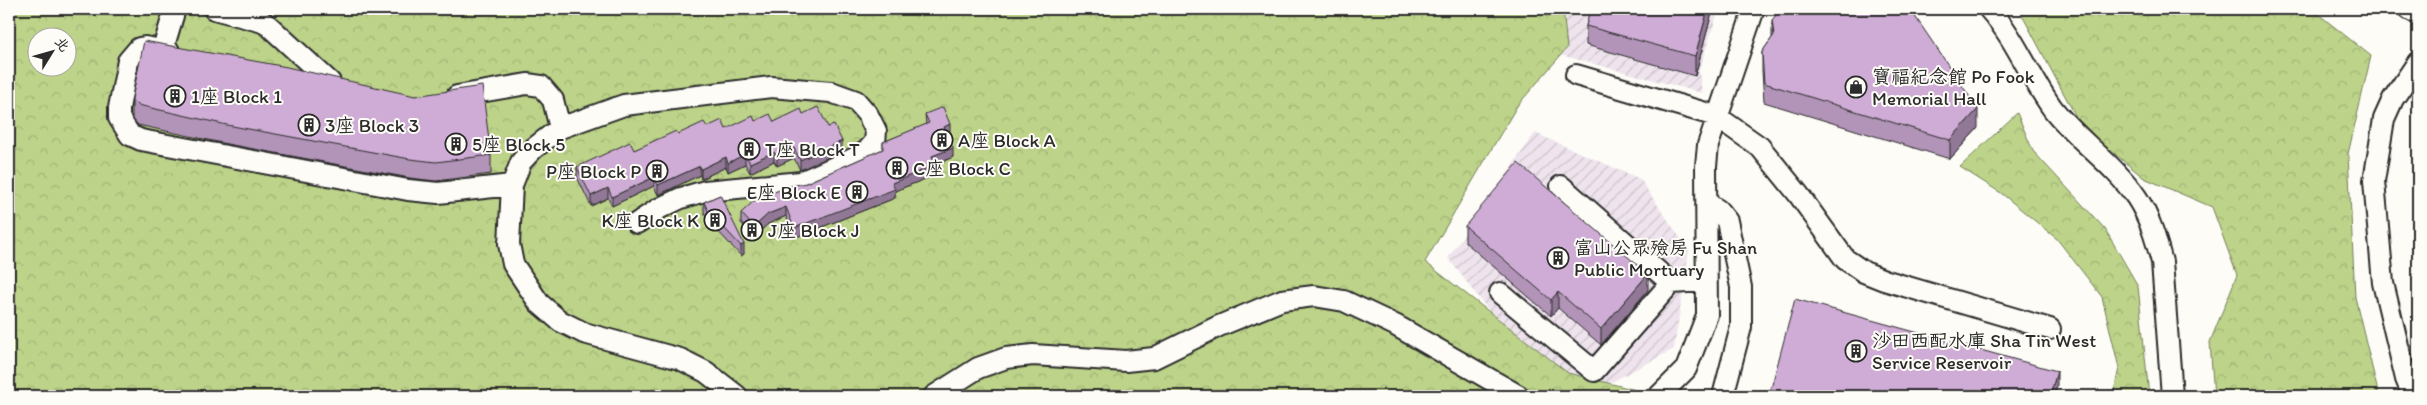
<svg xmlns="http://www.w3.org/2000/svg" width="2427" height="405" viewBox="0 0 2427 405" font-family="Itim,'LXGW WenKai TC',sans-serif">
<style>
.industrial{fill:url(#industrial-furrows)}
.forest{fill:url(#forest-crowns);stroke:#747f5a;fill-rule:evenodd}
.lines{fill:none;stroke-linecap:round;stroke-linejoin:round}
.minor-casing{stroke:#2b2b2b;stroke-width:24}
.minor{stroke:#fdfcf7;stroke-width:20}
.wall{fill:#b294b8;stroke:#2b2b2b}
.shaded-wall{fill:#917896;stroke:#2b2b2b}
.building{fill:#cfacd6;stroke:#2b2b2b}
.labels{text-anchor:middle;stroke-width:4;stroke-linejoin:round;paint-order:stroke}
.poi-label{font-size:19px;fill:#2b2b2b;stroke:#fdfcf7;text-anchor:start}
</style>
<defs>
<pattern id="industrial-furrows" width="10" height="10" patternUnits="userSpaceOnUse" patternTransform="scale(1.25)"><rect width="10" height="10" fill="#efe4ed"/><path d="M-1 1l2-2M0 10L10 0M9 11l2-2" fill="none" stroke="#cdc4cb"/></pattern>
<pattern id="forest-crowns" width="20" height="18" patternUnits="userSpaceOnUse" patternTransform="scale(1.25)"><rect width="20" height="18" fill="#bcd389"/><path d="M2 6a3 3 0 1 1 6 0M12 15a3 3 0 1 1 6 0" fill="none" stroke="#a2b576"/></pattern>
</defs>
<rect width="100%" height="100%" fill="#fdfcf7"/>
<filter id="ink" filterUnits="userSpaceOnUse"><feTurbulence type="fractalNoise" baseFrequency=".02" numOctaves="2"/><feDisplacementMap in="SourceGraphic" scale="10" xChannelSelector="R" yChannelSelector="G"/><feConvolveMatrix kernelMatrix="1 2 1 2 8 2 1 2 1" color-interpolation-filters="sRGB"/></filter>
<g filter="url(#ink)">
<path class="industrial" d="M1560 9H1719L1699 71 1702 93 1557 54Z
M1535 133 1640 179 1689 251 1674 349 1587 395 1507 334 1448 258Z"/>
<path class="forest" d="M9 9H1563L1567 48 1517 106 1425 262 1568 373 1660 396H9ZM38 38H68V68H38Z
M2022 9H2312L2371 56 2348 154 2355 297 2379 396H2214L2210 342 2237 275 2212 207 2144 178 2081 126 2023 17Z
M2017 113 2033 151 2105 229 2138 286 2149 396H2113L2119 368 2102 297 2057 239 2001 193 1960 167Z"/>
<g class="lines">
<g class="minor-casing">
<path id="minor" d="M214 9 263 22 269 26 330 82
M1989 9C2016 39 2029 76 2053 109 2078 141 2114 164 2137 198 2150 218 2156 240 2162 262L2172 396
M2409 9 2418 14
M163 49 175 9
M169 51 145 47 139 48 128 61 119 108V118L130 135 141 140 408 190 438 193 512 185
M1576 75 1716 116 1760 147 1799 195 1845 259 1864 272 1884 280 2050 329
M457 96 527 84 541 86 553 100 560 128
M1561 186 1671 283 1706 281
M1707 203 1718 210 1727 221 1741 287V327L1723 396
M637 223 658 209 681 198 705 191 801 182 853 159 867 151 875 142 876 131 868 115 856 101 831 92 771 87 624 105 560 128 533 149 521 162 512 185 509 244 513 264 539 303 560 321 584 333 680 359 706 372 737 396
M1500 293 1594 371 1671 283
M934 396 978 368 1006 358 1033 355 1126 361 1154 358 1219 326 1282 300 1314 296 1344 301 1395 325 1519 396
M1659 396 1686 369 1707 315 1706 166 1708 145 1754 9
M2413 396 2406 379 2383 283 2374 181 2384 119 2393 99 2418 62"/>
</g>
<use href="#minor" class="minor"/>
</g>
<path class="wall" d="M1580 9H1713L1695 76 1586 45V26L1589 14 1580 12Z
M1772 20 1978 128 1950 159 1764 102 1762 71V52L1772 38Z
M132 99 491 155V174L436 181 410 178 227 144 138 125 132 118Z
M803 114 828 127 842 151 800 170 794 158 777 166 774 161 750 173 745 164 728 172 726 167 701 179 700 175 658 195 654 186 612 206 608 198 591 206 577 177V167L634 150 678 134 707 127 726 129 755 121 774 122Z
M925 114 950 134 947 135 953 157 935 165V175L895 191V198L794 238 786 216 768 224 754 237 741 223V213L806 183 883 149V142L926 125Z
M720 195 744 254 741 256 715 228 712 229 704 212V202Z
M1465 226 1648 290 1601 345 1558 308 1551 316 1465 242Z"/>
<path class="shaded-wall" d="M1708 9H1713L1695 76V56Z
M1978 109V128L1950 159V140Z
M950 124V134L944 136V127Z
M842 141V151L800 170V160Z
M794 148V158L777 166V157Z
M953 148V157L932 166V156Z
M774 152V161L750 173V163Z
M745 154V164L728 172V163Z
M726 157V167L701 179V169Z
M935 165V175L895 191V198L794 238V228L892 183Z
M700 166V175L658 195V185Z
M654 177V186L612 206V197Z
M608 188V198L591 206V196Z
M786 207V216L768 224 754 237V227L768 214Z
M715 218V228L712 229V220Z
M744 244V254L741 256V246Z
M1648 274V290L1601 345V329Z
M1558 292V308L1551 316V300Z
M2057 371V387L2054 396H2050Z"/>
<path class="building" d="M1590 9H1708L1695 56 1586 26Z
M1781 9H1910L1978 109 1950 140 1764 83 1762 52 1774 35 1772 20Z
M144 41 287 67 415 96 482 86 491 155 436 162 410 159 227 125 138 105 132 99Z
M818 107 828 127 834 125 842 141 800 160 794 148 777 157 774 152 750 163 745 154 728 163 726 157 701 169 700 166 658 185 654 177 612 197 608 188 591 196 577 167 630 142 634 150 676 131 678 134 704 122 707 127 722 120 726 129 753 116 755 121 770 114 774 122 801 109 803 114Z
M943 107 950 124 944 127 953 148 932 156 935 165 892 183 895 189 794 228 786 207 768 214 754 227 741 213 756 199 790 186 806 183 883 149V142L929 123 925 114Z
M1518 163 1648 274 1601 329 1558 292 1551 300 1465 226Z
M720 195 744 244 741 246 715 218 712 220 704 202Z
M1795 299 2057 371 2050 396H1769Z"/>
</g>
<defs>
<g id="shop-ring" transform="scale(1.125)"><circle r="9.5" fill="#fdfcf7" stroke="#2b2b2b" stroke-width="1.5"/><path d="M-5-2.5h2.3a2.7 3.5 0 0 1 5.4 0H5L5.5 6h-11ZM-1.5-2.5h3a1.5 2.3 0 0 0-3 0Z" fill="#2b2b2b"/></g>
<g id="building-ring" transform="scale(1.125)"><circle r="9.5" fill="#fdfcf7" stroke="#2b2b2b" stroke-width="1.5"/><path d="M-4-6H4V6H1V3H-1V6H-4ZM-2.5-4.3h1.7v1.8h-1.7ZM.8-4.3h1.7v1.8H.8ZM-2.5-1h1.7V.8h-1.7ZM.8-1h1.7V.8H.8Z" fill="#2b2b2b"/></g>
</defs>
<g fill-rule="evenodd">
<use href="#shop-ring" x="1856" y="87"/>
<use href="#building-ring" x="175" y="96"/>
<use href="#building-ring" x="309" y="125"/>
<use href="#building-ring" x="942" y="140"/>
<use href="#building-ring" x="456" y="144"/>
<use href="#building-ring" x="749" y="149"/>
<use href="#building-ring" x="897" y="168"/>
<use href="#building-ring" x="657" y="171"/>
<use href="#building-ring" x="857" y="192"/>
<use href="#building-ring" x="715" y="220"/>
<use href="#building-ring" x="752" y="230"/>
<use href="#building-ring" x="1558" y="258"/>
<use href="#building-ring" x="1856" y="351"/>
</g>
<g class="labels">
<g class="poi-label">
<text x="1872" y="83">寶福紀念館 Po Fook<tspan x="1872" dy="22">Memorial Hall</tspan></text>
<text x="191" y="103">1座 Block 1</text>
<text x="325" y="132">3座 Block 3</text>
<text x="958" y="147">A座 Block A</text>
<text x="472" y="151">5座 Block 5</text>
<text x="765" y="156">T座 Block T</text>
<text x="913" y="175">C座 Block C</text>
<text x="641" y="178" text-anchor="end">P座 Block P</text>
<text x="841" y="199" text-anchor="end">E座 Block E</text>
<text x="699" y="227" text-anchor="end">K座 Block K</text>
<text x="768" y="237">J座 Block J</text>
<text x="1574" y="254">富山公眾殮房 Fu Shan<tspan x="1574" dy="22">Public Mortuary</tspan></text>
<text x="1872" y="347">沙田西配水庫 Sha Tin West<tspan x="1872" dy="22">Service Reservoir</tspan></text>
</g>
</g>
<rect width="2427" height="405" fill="none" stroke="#fdfcf7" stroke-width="30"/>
<rect x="15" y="15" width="2397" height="375" fill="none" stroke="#2b2b2b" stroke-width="2" filter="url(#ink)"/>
<g transform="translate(52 52) rotate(53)"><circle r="24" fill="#fdfcf7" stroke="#a9a8a5"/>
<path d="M0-4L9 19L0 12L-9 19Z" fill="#2b2b2b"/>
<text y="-8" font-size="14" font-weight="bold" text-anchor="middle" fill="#2b2b2b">北</text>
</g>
</svg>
